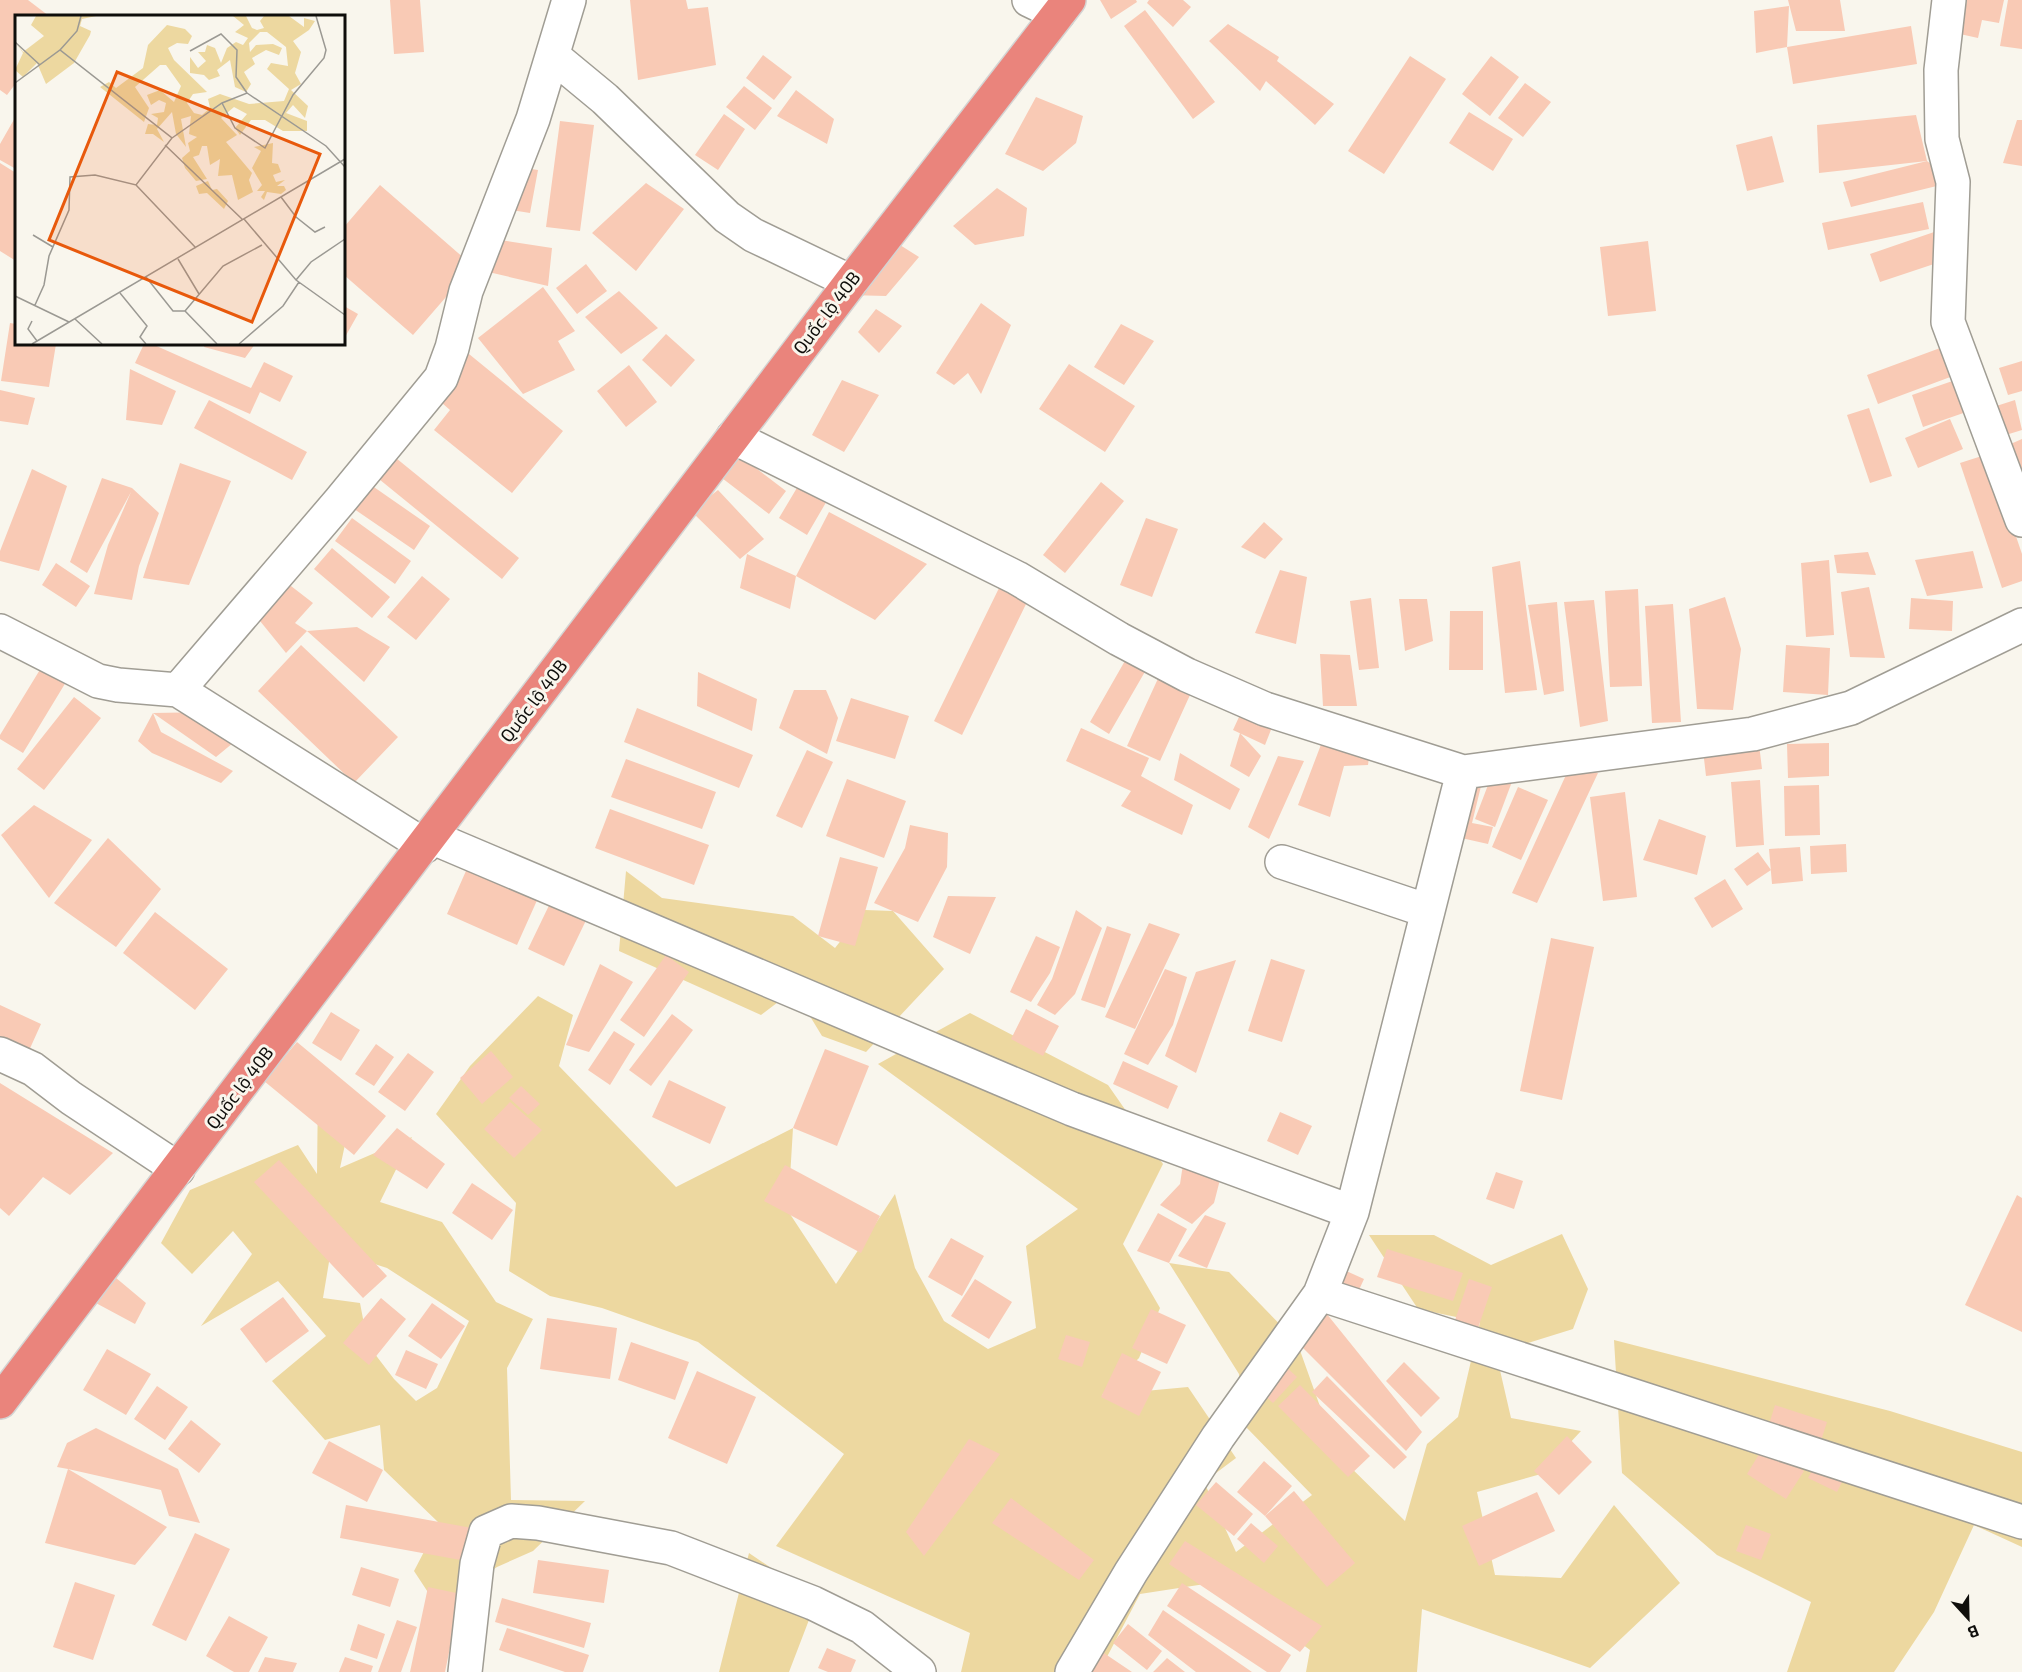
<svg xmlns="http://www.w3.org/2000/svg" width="2022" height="1672" viewBox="0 0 2022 1672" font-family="'Exo 2',sans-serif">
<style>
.green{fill:#edd8a0;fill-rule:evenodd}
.building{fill:#f9cab5}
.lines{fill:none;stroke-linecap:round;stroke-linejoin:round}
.minor-casing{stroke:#a09d94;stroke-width:36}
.trunk-casing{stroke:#d4d4d3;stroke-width:36}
.minor{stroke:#fff;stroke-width:33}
.trunk{stroke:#ea847c;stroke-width:33}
.labels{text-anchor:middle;stroke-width:6;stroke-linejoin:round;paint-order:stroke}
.street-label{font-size:18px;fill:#0f0e0b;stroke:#f9f6ed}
.inset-road{fill:none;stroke:#9b9993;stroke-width:1.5}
.view{fill:#e8590c;fill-opacity:0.15;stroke:#e8590c;stroke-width:3}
.inset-edge{fill:none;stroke:#0f0e0b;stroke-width:3}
</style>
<rect width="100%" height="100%" fill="#f9f6ed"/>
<path class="green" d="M626 871 662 898 793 916 835 948 865 910 893 911 944 969 866 1052 822 1036 794 990 761 1015 619 951Z
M538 996 573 1015 559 1066 676 1187 793 1128 788 1211 836 1284 895 1194 915 1268 944 1321 988 1349 1036 1328 1026 1246 1078 1209 878 1064 970 1013 1108 1085 1163 1164 1123 1244 1160 1308 1139 1358 1102 1395 1188 1387 1236 1458 1204 1482 1236 1552 1312 1495 1246 1427 1239 1374 1169 1263 1229 1272 1297 1342 1337 1454 1405 1521 1427 1444 1458 1417 1480 1322 1418 1309 1369 1235H1434L1491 1265 1562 1234 1588 1289 1573 1329 1496 1353 1511 1418 1581 1431 1541 1474 1477 1492 1495 1575 1561 1578 1614 1505 1680 1583 1590 1668 1422 1609 1417 1672H1306L1310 1650 1218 1582 1140 1594 1099 1672H961L970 1633 776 1546 844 1454 698 1342 602 1308 550 1296 509 1271 516 1203 436 1114 470 1066Z
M318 1087 354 1102 340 1168 412 1137 380 1202 442 1222 496 1302 533 1319 507 1368 511 1500 585 1501 533 1551 497 1567 437 1606 414 1571 439 1523 384 1470 380 1425 325 1440 272 1381 326 1336 278 1281 201 1326 252 1254 233 1231 192 1274 161 1243 190 1190 298 1145 317 1174ZM331 1250 387 1268 469 1321 437 1388 416 1401 394 1379 368 1345 360 1303 323 1298Z
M1614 1340 1890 1411 2022 1452V1547L1974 1525 1934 1612 1894 1672H1787L1811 1602 1717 1555 1622 1473Z
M749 1553 817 1599 789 1672H719Z"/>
<path class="building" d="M0 0H28L49 16H16V83L7 95 0 90Z
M390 0H420L424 52 394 54Z
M630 0H686L688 9 708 7 716 65 638 80Z
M1100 0H1136L1137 2 1111 19Z
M1149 0H1183L1191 7 1173 27 1147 3Z
M1788 0H1840L1845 31H1796Z
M1967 0H2004L1999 23 1982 20 1978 38 1960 34Z
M2008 0H2022V49L2000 46Z
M1789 6 1787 47 1756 53 1754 11Z
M1145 10 1215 102 1193 119 1124 26Z
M1228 24 1279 57 1277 61 1334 104 1315 125 1266 81 1260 91 1209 41Z
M1911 26 1917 64 1793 84 1787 47Z
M763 55 792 77 774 100 746 78Z
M1410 56 1446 79 1384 174 1348 151Z
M1491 56 1519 77 1490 116 1462 94Z
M1525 83 1551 102 1523 137 1498 118Z
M744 86 772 108 755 130 726 107Z
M796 90 834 119 827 144 777 116Z
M1036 97 1083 116 1076 143 1043 171 1005 154Z
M1469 112 1513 139 1493 171 1449 143Z
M724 114 745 129 718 170 695 155Z
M1916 115 1927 161 1819 173 1817 125Z
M16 116V169L0 160V144Z
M2017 120H2022V166L2003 163Z
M560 121 594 125 580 231 546 227Z
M1772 136 1784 182 1747 191 1736 145Z
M1927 161 1953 182 1851 207 1843 182Z
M0 163 16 173V261L0 251Z
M499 164 538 170 530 213 492 207Z
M646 183 684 209 636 271 592 233Z
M380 185 473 266 413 335 344 275V227Z
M997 188 1027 208 1024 236 975 245 953 226Z
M1923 202 1929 229 1828 250 1822 223Z
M1937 231 1946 260 1880 282 1870 254Z
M487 238 552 248 548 286 484 271Z
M892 240 919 257 886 296 848 295Z
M1648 241 1656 311 1608 316 1600 247Z
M586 264 607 291 577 314 556 288Z
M543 287 575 331 558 341 575 370 523 394 478 338Z
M619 291 658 328 621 354 585 317Z
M981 303 1011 325 981 394 968 373 954 385 936 373Z
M344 306 358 314 344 339Z
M876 309 902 326 879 353 858 332Z
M10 323 16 324V344H56L49 387 1 381Z
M1121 324 1154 341 1124 385 1094 367Z
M666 334 695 360 671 387 642 360Z
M144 344H152L251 388 264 362 293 376 280 402 260 392 250 414 135 363Z
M205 344H255L245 358 204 347Z
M1951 344 1961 373 1878 404 1867 375Z
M469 354 563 431 512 493 434 430 450 410 434 396Z
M2022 361V391L2008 395 1999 368Z
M1069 364 1135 406 1105 452 1039 409Z
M629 365 657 402 626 427 597 391Z
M130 369 176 391 162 425 126 420Z
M1964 377 1975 409 1923 427 1912 395Z
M842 380 879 395 844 452 812 435Z
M0 390 35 398 28 425 0 421Z
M209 400 307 452 292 480 194 428Z
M2015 400 2022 430 1996 438 1987 409Z
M1869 408 1892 476 1870 483 1847 415Z
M1950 419 1963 449 1918 468 1905 438Z
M2022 439V483L2006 446Z
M375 441 519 558 502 579 358 462Z
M735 452 786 491 769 514 718 475Z
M1988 454 2022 554V581L2002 588 1960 463Z
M180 463 231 481 189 585 143 578Z
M32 469 67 486 39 571 0 561V551Z
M807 471 835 487 807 535 779 518Z
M358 476 430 526 414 550 341 500Z
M102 478 132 488 159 513 139 566 132 600 94 594 108 545 131 492 87 573 70 562Z
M1101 482 1124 501 1065 573 1043 555Z
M718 490 764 539 740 559 691 511Z
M829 512 927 564 875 620 796 576 790 609 740 588 747 554 796 576Z
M352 518 411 561 395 584 335 541Z
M1146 518 1178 529 1152 597 1120 585Z
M1264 522 1283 539 1265 559 1241 547Z
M332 548 390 597 372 618 314 569Z
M1973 551 1983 588 1927 596 1915 560Z
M1868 552 1876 575 1837 573 1834 555Z
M1829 560 1834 635 1806 637 1801 563Z
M1520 561 1537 690 1505 693 1492 567Z
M56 563 90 586 76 607 42 585Z
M1280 570 1307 577 1296 644 1255 633Z
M422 576 450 599 416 640 387 617Z
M291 586 313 603 295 623 307 631 286 653 260 621 268 595Z
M1000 586 1028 600 962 735 934 721Z
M1869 587 1885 658 1850 657 1841 592Z
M1638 589 1642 686 1610 687 1605 591Z
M1725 597 1741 649 1733 710 1697 709 1689 609Z
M1371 598 1379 668 1359 670 1350 601Z
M1911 598 1953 601 1952 631 1909 629Z
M1399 599H1427L1433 641 1405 651Z
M1594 600 1608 721 1580 727 1564 602Z
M1557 602 1564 691 1544 695 1528 605Z
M1673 604 1681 722 1652 723 1645 606Z
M1450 611H1483V670H1449Z
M357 627 390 647 364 682 307 631Z
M301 645 398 737 354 783 258 691Z
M1786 645 1830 648 1828 695 1783 692Z
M1130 652 1150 663 1109 734 1090 722Z
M1320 654 1350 655 1357 706H1323Z
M1167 659 1200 673 1160 761 1127 746Z
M41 668 66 682 23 753 0 739V735Z
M698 672 757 699 752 731 697 706Z
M794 690H826L838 718 827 754 779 728Z
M1250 693 1282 702 1265 745 1233 730Z
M74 697 101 718 44 790 17 769Z
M851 698 909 716 895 759 836 741Z
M637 708 753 755 739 788 624 742Z
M211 712 239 738 216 757 153 713Z
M153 713 161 732 233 771 221 783 152 753 138 741Z
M1330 721 1372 736 1368 765 1344 766 1330 817 1298 805Z
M1081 728 1149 758 1141 776 1193 805 1182 835 1121 806 1131 791 1066 761Z
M1240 733 1261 756 1249 777 1230 766Z
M1829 743V776L1788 778 1787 744Z
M1759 744 1762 769 1706 776 1703 750Z
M807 750 833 762 802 828 776 816Z
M1180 753 1240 789 1230 810 1174 780Z
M1278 756 1304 761 1269 839 1248 827Z
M626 759 716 792 702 829 611 797Z
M1571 764 1598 773 1537 903 1512 893Z
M1493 772 1513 779 1495 827 1475 819Z
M1462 773 1483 778 1472 823 1493 827 1488 844 1448 835Z
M847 779 906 801 884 858 826 836Z
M1760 780 1764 845 1736 847 1731 782Z
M1819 785 1820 835 1785 836 1784 786Z
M1518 787 1548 800 1521 860 1492 847Z
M1625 792 1637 897 1603 901 1590 797Z
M34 805 92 840 49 898 1 835Z
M610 809 709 845 694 885 595 848Z
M1659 819 1706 836 1697 875 1643 860Z
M910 825 948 833 947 867 918 922 874 903 905 848Z
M108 838 161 889 116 947 54 903Z
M1846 844 1847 872 1811 874 1810 846Z
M1800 847 1803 881 1772 884 1769 849Z
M1758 852 1771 870 1747 886 1734 869Z
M473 855 543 887 517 945 447 914Z
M840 857 878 867 855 946 818 936Z
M1725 879 1743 909 1712 928 1694 898Z
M555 893 591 910 564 966 528 949Z
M948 896 996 897 970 954 933 937Z
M1076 910 1102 928 1075 994 1055 1015 1037 1005 1052 979Z
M155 912 228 969 195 1010 123 953Z
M1149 923 1180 934 1135 1029 1105 1017Z
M1107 926 1131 934 1105 1008 1081 1000Z
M1036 936 1060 947 1050 973 1031 1002 1010 992Z
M1551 938 1594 947 1562 1100 1520 1091Z
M666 955 689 972 644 1037 620 1020Z
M1271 959 1305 970 1282 1042 1248 1031Z
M1236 960 1196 1073 1165 1056 1196 972Z
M600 964 633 982 589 1052 566 1045Z
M1165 969 1187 977 1173 1025 1148 1065 1124 1054Z
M0 1005 41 1024 27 1055 0 1043Z
M1026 1009 1059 1026 1043 1056 1011 1039Z
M331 1012 360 1030 341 1061 312 1043Z
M672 1014 693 1030 651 1086 629 1070Z
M614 1031 635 1044 610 1085 588 1070Z
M297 1042 386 1116 354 1155 264 1081Z
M376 1044 394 1057 374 1086 355 1074Z
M825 1049 869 1066 837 1146 793 1128Z
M491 1051 513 1077 482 1104 460 1078Z
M408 1053 434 1072 405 1111 378 1092Z
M1123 1061 1178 1086 1168 1109 1113 1084Z
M669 1080 726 1107 710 1144 652 1117Z
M0 1083 113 1153 70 1195 43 1177 9 1216 0 1208Z
M521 1086 540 1104 528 1115 509 1098Z
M510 1102 542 1130 514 1158 484 1129Z
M1280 1112 1312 1126 1298 1155 1267 1141Z
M397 1128 445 1164 427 1189 373 1155Z
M1186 1144 1223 1168 1214 1203 1192 1224 1160 1205 1180 1184Z
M279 1160 387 1276 363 1298 254 1182Z
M785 1165 880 1216 861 1253 764 1201Z
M1496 1172 1523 1181 1514 1209 1486 1199Z
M472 1183 513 1210 492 1240 452 1213Z
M2017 1195 2022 1198V1332L1965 1305Z
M1158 1213 1187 1229 1169 1263 1137 1251Z
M1205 1215 1226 1223 1207 1268 1178 1256Z
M951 1238 984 1256 962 1296 928 1277Z
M1387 1249 1463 1273 1453 1301 1377 1277Z
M1322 1260 1364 1279 1353 1303Z
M103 1267 146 1303 135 1324 94 1302Z
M975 1279 1012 1302 989 1339 951 1316Z
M1469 1279 1492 1287 1477 1331 1454 1323Z
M283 1297 309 1331 266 1363 240 1329Z
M381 1298 406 1319 369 1365 343 1343Z
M432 1303 465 1326 441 1359 408 1336Z
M1322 1308 1422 1432 1406 1451 1297 1342Z
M1151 1309 1186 1325 1167 1364 1132 1348Z
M547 1318 617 1328 610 1379 540 1369Z
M1066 1335 1090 1342 1082 1367 1058 1359Z
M631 1342 689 1362 675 1400 618 1380Z
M107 1349 151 1374 126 1415 83 1390Z
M406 1350 438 1364 426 1389 395 1375Z
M1270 1352 1297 1377 1273 1403 1246 1379Z
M1122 1353 1161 1372 1139 1416 1101 1397Z
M1404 1362 1440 1398 1421 1417 1386 1381Z
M697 1371 756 1397 727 1464 668 1438Z
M1327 1376 1407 1457 1394 1469 1312 1392Z
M1300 1385 1370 1456 1348 1477 1278 1406Z
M157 1386 188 1407 165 1440 134 1419Z
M1775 1405 1827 1422 1819 1447 1767 1431Z
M191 1420 221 1444 199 1473 168 1449Z
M96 1428 178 1469 200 1523 169 1516 161 1490 68 1469 167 1527 135 1565 45 1543 68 1469 57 1467 67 1443Z
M1567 1436 1592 1462 1559 1495 1534 1471Z
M969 1439 1000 1454 924 1556 906 1532Z
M329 1441 383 1470 367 1502 312 1473Z
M1764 1446 1804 1471 1786 1499 1747 1474Z
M1818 1459 1847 1472 1837 1492 1808 1478Z
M1264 1461 1292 1486 1265 1516 1237 1492Z
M1216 1482 1253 1514 1234 1536 1196 1505Z
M1294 1491 1355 1563 1327 1587 1265 1516Z
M1537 1492 1555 1531 1479 1566 1462 1526Z
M1011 1498 1094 1560 1079 1580 992 1523Z
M346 1505 472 1528 466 1561 340 1538Z
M1251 1523 1278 1546 1264 1563 1237 1539Z
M1746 1525 1771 1534 1761 1560 1736 1551Z
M195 1533 230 1549 186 1641 152 1625Z
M1185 1541 1322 1626 1300 1652 1169 1564Z
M538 1560 609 1570 604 1603 533 1593Z
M361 1567 399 1579 390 1607 352 1595Z
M75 1582 115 1595 93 1660 53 1647Z
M1182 1583 1291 1655 1280 1672H1267L1167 1606Z
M428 1587 461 1594 445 1672H410Z
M502 1598 591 1623 584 1648 495 1622Z
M1163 1610 1252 1672H1196L1148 1635Z
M229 1616 268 1637 249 1672H234L206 1656Z
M397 1620 417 1627 401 1672H378Z
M358 1624 385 1634 377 1659 350 1650Z
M1128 1624 1162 1651 1147 1670 1113 1643Z
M507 1628 589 1655 583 1672H565L499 1650Z
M1089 1643 1132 1672H1088Z
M827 1648 856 1660 851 1672H828L818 1668Z
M265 1657 297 1663 293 1672H258Z
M345 1657 373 1666 371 1672H339Z
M1167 1658 1185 1672H1153Z"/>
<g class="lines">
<g class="minor-casing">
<path id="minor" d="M1029 0 1058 14
M1949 0 1941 70 1942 139 1953 182 1948 322 2022 520
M553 56 605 99 727 217 753 235 851 282
M733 437 1017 578 1119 639 1187 675 1265 709 1463 772
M2022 625 1851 708 1753 734 1463 772 1352 1212 1320 1294 2022 1522
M0 631 98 681 118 685 178 690 425 846
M178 690 340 501 441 378 452 348 466 291 533 119 569 0
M431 837 1072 1109 1352 1212
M1282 862 1428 911
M0 1054 33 1069 71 1098 178 1169
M465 1672 477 1564 486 1532 511 1521 538 1523 671 1548 813 1603 862 1627 919 1672
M1072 1672 1131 1572 1218 1437 1320 1294"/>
</g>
<g class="trunk-casing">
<path id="trunk" d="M0 1402 851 282 1069 0"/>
</g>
<use href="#minor" class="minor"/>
<use href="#trunk" class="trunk"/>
</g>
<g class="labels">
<g class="street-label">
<text transform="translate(827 313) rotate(-53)" y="6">Quốc lộ 40B</text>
<text transform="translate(534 701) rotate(-53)" y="6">Quốc lộ 40B</text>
<text transform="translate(240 1088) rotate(-53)" y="6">Quốc lộ 40B</text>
</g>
</g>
<g transform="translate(15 15)">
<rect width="330" height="330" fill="#f9f6ed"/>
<path d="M21 1H81L67 4 65 11 76 16 75 20 59 48 31 69 22 48 8 62 0 55 8 38 0 26 8 37 29 21 16 10ZM218 1H231L237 13 242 15 249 13 245 6 249 1H274L289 12V3L300 6 294 15 278 26 286 37 280 58 286 69 276 75 293 91 290 103 278 90 271 98 292 106V116H268L250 105H236L225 120 220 113 232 99 219 92 206 103 222 120 211 127 237 158 234 165 238 177 223 185 217 160 203 161 205 144 195 150 192 131H187L184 140 178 142 192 164 181 166 170 153 167 143 175 136 173 128 182 122 174 119 176 101 166 104 171 132 161 119 157 97 142 114 149 127 138 119H130L133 109 142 110 143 103 136 99 149 97 151 88 144 85 136 90 132 80 145 75 159 87 166 71 151 50H145L120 72 134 93 129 107 85 72 94 67 101 73 128 53 133 30 152 10 170 14 177 21 173 29 162 28 153 33 159 45 192 77 178 79 172 88 179 98 187 100 195 93 193 84 205 79 234 89 269 86 274 74 252 54 256 48 273 51 271 32 252 17H245L234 28 235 37 241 30 258 29 267 33 264 40 251 35 237 43 240 49 229 57 236 69 231 77 220 72 215 45 202 55 205 61 194 65 189 60 175 58V42L183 53 191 46 183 37H190L192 30 200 33 206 48 212 33 221 27 228 30 233 23 220 17 229 10ZM258 128 257 148 263 149 266 157 258 160 261 167 270 165 262 171H269L271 175 266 179 252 177 249 185 246 182 250 176H242L247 170 237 153 246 136 239 132ZM193 166 197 175 202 174 213 186 209 194 192 178 184 179 181 171Z" fill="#edd8a0"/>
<path class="inset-road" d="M0 27 25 50M45 35 62 16 66 1M175 36 206 19 222 35 221 62 232 78M0 68 45 35 157 123 121 170 80 160 55 162 54 195 34 241 29 270 20 290M207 88 220 113 250 133 278 80 309 43 311 35 301 1M157 123 207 88 232 78 311 131 330 152M150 130 228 205M121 170 181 233M266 182 281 202 300 217 310 212M229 204 281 265 330 300M18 220 38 232M163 244 184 279M131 262 158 296H170L202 329M281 265 296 247 330 224M105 278 132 311 125 322 131 329M0 281 54 307M170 296 208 251 247 230M60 304 87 329M17 306 13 314 22 326M17 329 330 144M224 329 268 291 284 267"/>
<path class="view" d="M102 57 305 139 237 307 34 225Z"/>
<rect width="330" height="330" class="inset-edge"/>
</g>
<g transform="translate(1968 1618) rotate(158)" stroke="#f9f6ed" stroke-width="4.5" paint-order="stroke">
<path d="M0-4.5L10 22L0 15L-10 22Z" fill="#0f0e0b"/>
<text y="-9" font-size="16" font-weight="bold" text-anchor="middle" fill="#0f0e0b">B</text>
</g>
</svg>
